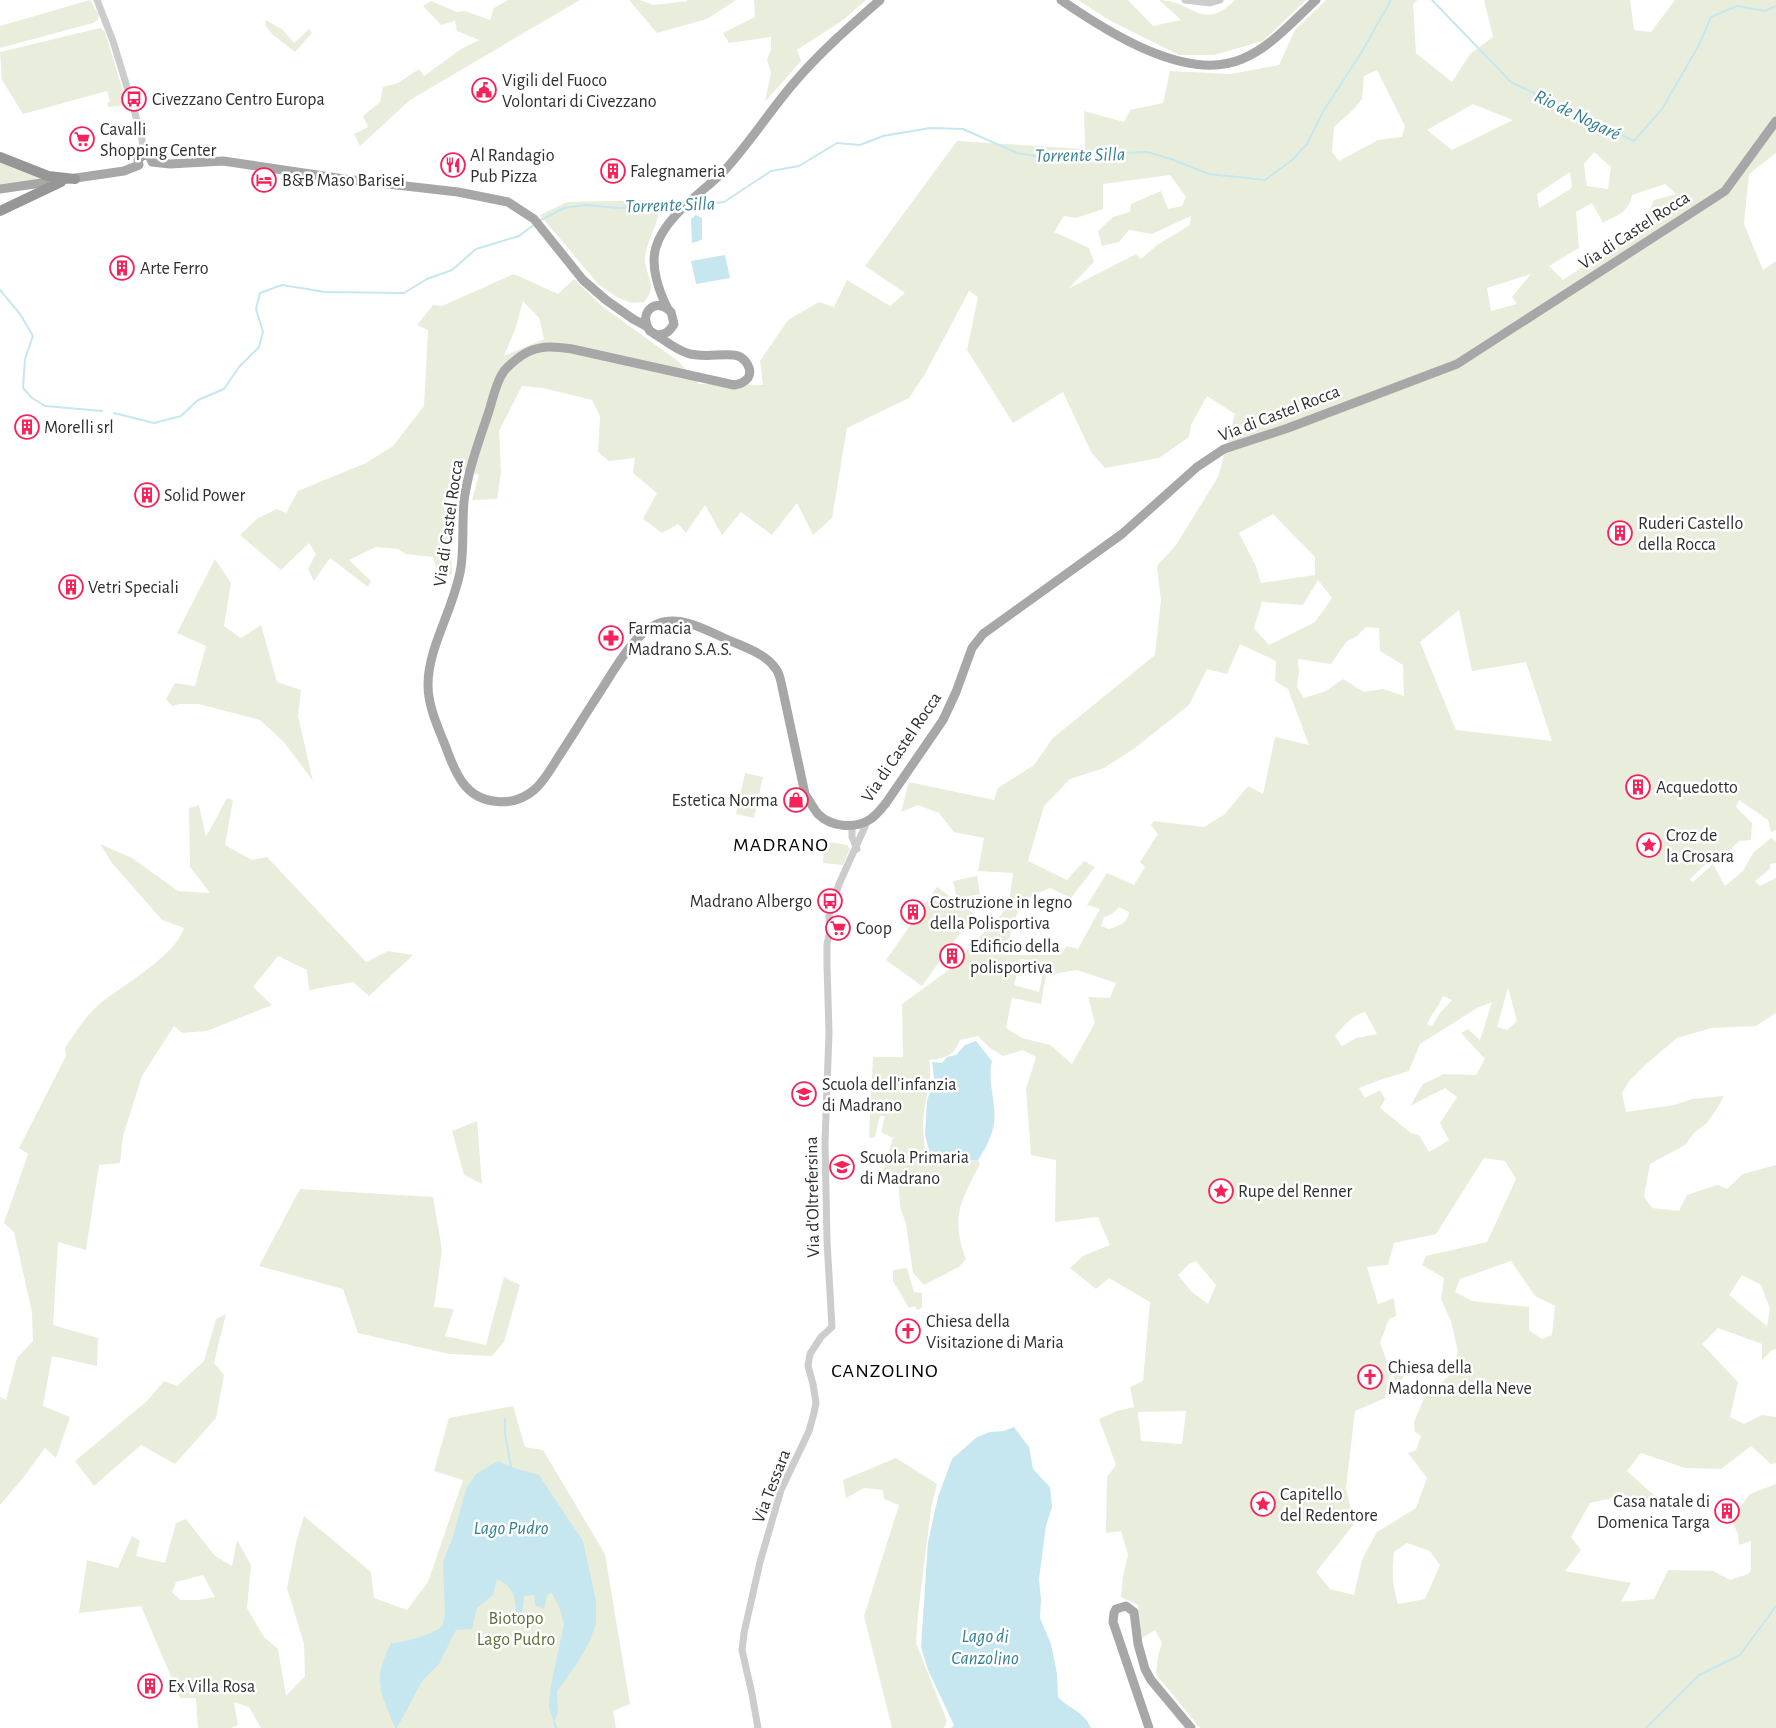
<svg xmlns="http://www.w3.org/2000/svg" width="1776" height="1728" viewBox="0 0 1776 1728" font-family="'Alegreya Sans',sans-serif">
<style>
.green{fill:#e9eedc;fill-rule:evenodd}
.water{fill:#c6e7ef}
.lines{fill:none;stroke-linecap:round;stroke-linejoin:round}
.stream{stroke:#c6e7ef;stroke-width:2}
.minor{stroke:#ccc;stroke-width:7}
.major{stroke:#a7a7a7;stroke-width:9}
.highway{stroke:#969696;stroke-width:10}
.labels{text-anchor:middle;stroke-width:5;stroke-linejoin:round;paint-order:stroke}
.poi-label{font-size:18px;fill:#2f2f2f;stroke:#fff;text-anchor:start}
.street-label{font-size:18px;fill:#2f2f2f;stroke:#fff}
.park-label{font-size:18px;fill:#5d7038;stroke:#fff}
.water-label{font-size:19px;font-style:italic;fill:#338093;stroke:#fff}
.quarter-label{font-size:20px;letter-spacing:1px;fill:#000;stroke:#fff}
</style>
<rect width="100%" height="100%" fill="#fff"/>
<path class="green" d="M90 0 99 15 98 20 93 23 0 48V26Z
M508 0H580L410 100 360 146 354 134 368 127 363 116 380 102 383 87 398 83 419 69 424 76 461 49 479 40 457 31 455 21 441 25 423 6 431 1 457 12 465 11 490 20 494 8Z
M629 0H640L654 5 687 1V0H736L707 19 657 33Z
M754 0H866L843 20 797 50 801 61 765 102 771 73 767 59 771 50V37L729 43 723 33 755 17Z
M1078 0H1128L1153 26 1181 20 1159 0C1192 0 1202 33 1235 0H1306L1263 41 1214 55H1179L1109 20Z
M1326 0H1418L1413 4 1416 53 1452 82 1470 54 1493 37 1484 0H1630L1634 30 1651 32 1675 0H1776V153L1749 174 1744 224 1763 270 1776 261V830L1771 832 1768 820 1739 800 1736 807 1752 823 1751 840 1739 841 1729 851 1712 858 1689 880 1693 882 1713 864 1725 886 1743 871 1753 853 1771 838 1776 841V863L1770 864V869L1755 881 1760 886 1776 878V1013L1756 1026 1712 1028 1677 1038 1644 1066 1630 1080 1622 1093 1626 1112 1674 1105 1692 1099 1724 1096 1718 1107 1707 1123 1694 1133 1685 1145 1650 1164 1644 1196 1652 1208 1679 1211 1687 1195 1717 1185 1727 1189 1743 1174 1776 1165V1349L1772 1350 1762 1360V1344L1718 1328 1702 1344 1738 1382 1730 1417 1744 1424 1762 1415 1776 1417V1463L1771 1464 1751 1446 1721 1469 1685 1468 1641 1453 1627 1471 1655 1496 1639 1505 1617 1497 1590 1503 1571 1537 1581 1550 1565 1571 1631 1583 1621 1602 1654 1599 1668 1570 1713 1571 1730 1580 1748 1574 1751 1570V1541L1739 1545 1738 1534 1731 1519 1750 1494 1776 1484V1728H1200L1156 1674 1158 1656 1162 1643 1155 1630 1142 1638 1138 1605 1121 1597 1123 1576 1128 1555 1121 1531 1106 1533 1107 1477 1116 1465 1099 1419 1117 1411 1134 1407 1130 1387 1143 1381 1150 1302 1109 1278 1096 1289 1070 1268 1083 1256 1110 1245 1098 1217 1055 1222 1056 1160 1031 1155 1026 1089 1036 1057 1023 1050 1003 1056 990 1048 978 1036 960 1040C954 1056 946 1058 929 1060 934 1082 923 1102 923 1124 923 1136 926 1148 924 1160L931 1157 948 1161 978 1160 980 1164C961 1201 950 1217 966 1259L959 1267 924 1285 913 1273 906 1224 900 1207 898 1175 882 1174 893 1138 881 1132 885 1116H880L875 1137 869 1138 873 1057H903L902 1004 950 969 977 939 995 922 1009 905 1013 873 978 871 984 838 954 832 939 813 918 805 901 812 909 782 994 800 998 788 1034 765 1053 738 1155 655 1161 600 1157 566 1176 545 1218 477 1235 414 1207 396 1191 425 1189 437 1159 458 1105 468 1091 452 1063 392 1013 423 967 350 978 297 969 291 925 374 909 398 847 428 832 518 813 535 797 503 772 535 741 512 722 535 705 505 686 533 678 524 662 533 643 519 657 493 633 473 635 458 609 461 598 452 600 416 592 400 543 388 522 386 499 431 501 472 497 499 472 500 479 475 461 469 443 504 450 531 452 574 439 578 433 557 406 554 398 549 376 547 349 560 371 581 368 587 330 558 314 581 308 569 316 554 309 543 281 570 240 535 258 518 277 509 286 513 298 491 366 463 393 446 424 406 428 330 417 325 433 305 442 306 514 274 558 294 574 279 603 307 678 361 699 384 763 385 760 361 788 320 819 302 834 307 847 280 890 306 905 293 865 266 957 141 1085 149 1084 111 1124 122 1130 110 1163 103 1170 71 1231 74 1279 65 1295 30ZM1377 70 1405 126 1402 137 1378 140 1339 161 1332 152 1334 127 1355 108 1362 99 1364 76ZM1473 104 1513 120 1452 150 1427 130ZM1594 152 1611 167 1608 189 1587 186 1584 164ZM1570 172 1572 188 1539 208 1537 194ZM1170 175 1186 197 1182 206 1168 209 1161 191 1131 204 1130 212 1113 217 1098 231 1102 246 1119 242 1129 230 1152 234 1191 216 1190 225 1157 245 1141 259 1136 254 1068 289 1094 262 1089 248 1054 232 1064 216 1076 218 1103 209V184ZM1665 184 1676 194 1654 200 1644 222 1612 247 1563 280 1549 266 1579 248 1576 212 1592 203 1603 223C1617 215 1629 213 1632 195ZM1531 274 1512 297 1517 304 1491 311 1487 288ZM523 301 539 318 544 339 504 356 515 330ZM1273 514 1315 557V575L1261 583 1256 566 1239 533ZM1318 580 1332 598 1315 622 1269 645 1254 628 1262 602 1303 605ZM1459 610 1472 671 1526 662 1552 741 1456 730 1420 642ZM1366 627 1379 628 1380 651 1403 665 1404 696 1383 689 1364 692 1343 679 1326 691 1304 698 1297 687 1299 671 1298 659 1331 664 1346 642 1357 636ZM1240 644 1276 661 1275 681 1288 689 1309 745 1275 737 1263 794 1248 786 1225 814 1204 827 1154 821 1151 825 1158 834 1140 862 1145 867 1134 885 1107 873 1087 905 1100 909 1078 949 1067 946 1060 955H1004L1021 901 1050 888 1071 898 1095 867 1084 861 1067 880 1028 861 1044 806 1070 779 1104 768 1135 748 1189 705 1207 669 1227 674ZM1119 907 1129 912C1128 923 1119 926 1109 929L1101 926 1104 917 1112 914ZM1021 959 1045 963 1039 992 1014 985ZM1077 970 1116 983 1110 998 1088 997 1095 1023 1072 1064 1050 1045 1022 1038 1006 1028 1012 998 1041 1004 1046 975ZM1508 988 1517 1021 1507 1030 1497 1027ZM1443 996 1452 1000 1440 1013 1432 1026 1427 1025C1430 1015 1439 1007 1443 996ZM1492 1002 1480 1040 1468 1029 1461 1033 1485 1059 1476 1075 1444 1074 1423 1084 1410 1106 1445 1088 1457 1097 1440 1123 1449 1140 1429 1152 1419 1135 1411 1133 1380 1108 1385 1099 1380 1090 1365 1098 1359 1088 1383 1079 1409 1071 1420 1044 1477 1008ZM1365 1012 1377 1034 1356 1038 1342 1046 1335 1036C1342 1028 1353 1014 1365 1012ZM1484 1158 1505 1161 1516 1179 1487 1242 1426 1256 1422 1265 1444 1278 1441 1299 1451 1321 1458 1352 1452 1373 1424 1398 1414 1422 1415 1432 1421 1436 1416 1450 1408 1453 1427 1478 1416 1508 1377 1532 1362 1560 1354 1595 1330 1589 1316 1572 1354 1524 1346 1488 1355 1411 1385 1398 1390 1369 1380 1343 1389 1319 1396 1316 1394 1298 1378 1304 1367 1267 1388 1265 1394 1243 1436 1234ZM1196 1261 1216 1285 1208 1304 1192 1292 1178 1275 1189 1264ZM1511 1261 1535 1296 1555 1306 1552 1335 1542 1339 1529 1330V1307L1472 1301 1455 1292 1460 1279ZM1742 1275 1761 1285 1770 1309 1767 1326 1729 1295ZM1186 1411 1182 1444 1141 1441 1138 1412ZM1407 1543 1430 1551 1440 1565 1425 1599 1398 1604C1392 1586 1392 1571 1394 1552Z
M266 20 283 30 294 43 309 29 312 33 295 52 272 34 265 25Z
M100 28 105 32 127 105 108 107 107 103 110 101 107 91 23 114 2 80 0 52Z
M0 159 47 178 0 186Z
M655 200C656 205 658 211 658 216 655 230 646 243 645 258 645 277 659 285 644 302L631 303 617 297 599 285 540 215 567 202Z
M215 559 231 583 224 626 241 638 261 625 277 682 301 690 298 716 313 781 283 741 260 720 199 704H180L172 706 166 699 175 683 195 686 206 646 177 633Z
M745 773 763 777 754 818 736 814Z
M227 798 233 800 225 845 252 860 267 857 366 962 388 951 413 955 369 996 353 982 309 990 307 970 278 956 253 987 272 1005 207 1031 182 1033 174 1026 142 1076 123 1136 120 1163 99 1165 86 1250 58 1242 53 1325 98 1338 97 1366 52 1356 43 1406 70 1417 56 1458 45 1448 23 1478 0 1505V1397L6 1400 17 1358 33 1341 32 1312 14 1232 4 1223 28 1154 19 1148 66 1056 65 1048C74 1035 84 1018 96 1007 121 985 173 959 184 928L162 920 112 863 100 844 132 858 178 891 210 893 190 867 189 808 199 805 206 837Z
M831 842 847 845 850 849 843 865 823 863 824 847Z
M977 876 980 894 957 899 953 881Z
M937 887 974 914 922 986 886 960Z
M477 1121 482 1184 464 1175 452 1131Z
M300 1189 433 1197 442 1250 434 1307 454 1309 445 1336 486 1345 504 1277 520 1285 504 1342 492 1356 449 1354 358 1333 343 1289 259 1266Z
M907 1268 914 1292 922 1293V1308L917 1310 915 1306 909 1308 893 1281V1270Z
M226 1314 214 1363 224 1375 216 1418 175 1464 141 1445 94 1486 75 1461 147 1401 164 1381 177 1386 204 1361 216 1319Z
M1398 1369 1408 1371 1398 1384 1393 1376Z
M513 1406 525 1447 543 1450 605 1554 630 1704 613 1711 616 1728H261L249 1707 234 1702 238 1725 231 1728H198L196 1698H180L141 1606 79 1613 87 1560 118 1568 132 1536 140 1541 136 1556 165 1563 176 1523 186 1519 215 1556 232 1566 237 1540 251 1565 247 1608 264 1637 278 1649 286 1696 305 1676 304 1644 287 1588 296 1543 304 1516 371 1572 374 1598 407 1610 428 1582 463 1480 434 1471 449 1418ZM203 1575 215 1597 198 1600H180L172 1592 176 1582Z
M896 1458 937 1484 931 1509 918 1614 916 1643 947 1721 944 1728H892L864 1616 899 1505 884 1499 883 1490 864 1488 846 1498 843 1480Z"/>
<path class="water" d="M696 215 702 218V239L699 241 692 243 691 219Z
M725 255 730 278 696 284 691 261Z
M976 1041 992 1061C987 1082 997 1103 994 1124 992 1136 985 1150 978 1160L948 1161 931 1157 925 1135 927 1101 934 1078 932 1062 942 1063 947 1057 956 1055 965 1045Z
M1014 1427 1029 1447 1033 1469 1050 1487 1052 1507 1046 1526 1039 1579 1041 1600 1040 1618 1051 1644 1057 1674 1058 1697C1069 1709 1085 1712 1091 1728H951L954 1725 928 1670 921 1647 928 1542 938 1497 952 1459 977 1437 990 1432 1004 1431Z
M498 1461 511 1467 539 1475 583 1541 596 1601V1624L589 1643 574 1668 557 1691 558 1713 554 1722 549 1708 550 1690 564 1624 559 1606 551 1592 547 1596 544 1609 535 1605 534 1595 524 1596 521 1623 515 1627C516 1606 519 1589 497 1579L493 1595 477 1608 472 1629 456 1630 439 1664 422 1681 397 1728H395C380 1691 372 1681 391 1643 409 1642 426 1636 442 1627L445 1614 443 1562 453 1537 466 1489 476 1474Z"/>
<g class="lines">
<path class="stream" d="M1432 0 1511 82 1634 141 1662 109 1699 45 1711 17 1737 6 1765 11 1776 6
M692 204 697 205 724 202 771 171 799 166 837 143 860 145 883 136 930 128 963 129 1017 153 1041 157 1147 152 1171 159 1209 174 1265 180 1292 160 1307 144 1324 110 1360 55 1391 0
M539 221 564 208 586 205 619 208 685 202
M0 290 20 314 33 336 25 359 23 388 32 398 45 406 102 411
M114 413 154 423 181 416 198 400 224 389 239 367 259 347 263 332 256 309 260 293 282 285 325 292 404 293 427 279 452 270 476 249 519 236 535 224
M505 1419V1434L511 1467
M554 1722 556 1728
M1646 1728 1699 1675 1740 1655 1776 1606"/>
<path class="minor" d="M97 0 113 41 141 133 144 155
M1185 0 1210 3 1220 0
M852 825V837L857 849
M758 1728 752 1694 742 1650 744 1633 760 1562 781 1490 809 1431 814 1413 816 1403 813 1384 808 1366 810 1354 821 1337 832 1327 827 1241 825 1142 829 1033 827 965V944L830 931 829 916 839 884 868 820"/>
<path class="major" d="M1061 0C1106 31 1186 83 1242 59 1271 47 1293 21 1316 0
M152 162 170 164 223 161 344 179 458 192 508 202 534 219 583 280 606 300 633 319 646 326
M139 165 138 160 143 155 149 156 152 162
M0 189 124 171 139 165
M668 309C659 292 650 266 656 247 665 216 702 193 724 171 749 144 769 112 793 84 819 53 850 26 880 0
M656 335C665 335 669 332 674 324L671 312C656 296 637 313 650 331 662 338 674 349 687 353 703 359 726 352 738 356 746 359 753 370 748 378 744 383 739 384 734 385L572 349C557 347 544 345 530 351 522 354 510 364 504 371 496 382 493 398 489 411 479 441 468 470 464 501 462 523 464 546 461 567 455 607 428 646 428 685 428 704 436 723 443 740 449 754 453 770 463 783 479 805 513 808 534 790 544 782 552 767 559 756 573 735 586 713 600 692 613 672 634 633 657 624 680 615 704 629 724 638 741 646 766 653 776 669 779 673 780 678 781 682L805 794C809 800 813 808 818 814 831 827 854 829 869 820 876 816 881 809 886 803L943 720 956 692 972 648 983 634 1122 534 1197 467 1224 449 1288 428 1457 364 1685 217 1725 191 1776 121
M1149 1728 1113 1622 1114 1613 1116 1609 1126 1606 1134 1612 1138 1644 1145 1669 1151 1680 1191 1728"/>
<path class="highway" d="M0 157 48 176 75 179
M0 211 61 182"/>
</g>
<defs>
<g id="civic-ring" transform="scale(1.25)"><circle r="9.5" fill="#fff" stroke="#f6225a" stroke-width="1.5"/><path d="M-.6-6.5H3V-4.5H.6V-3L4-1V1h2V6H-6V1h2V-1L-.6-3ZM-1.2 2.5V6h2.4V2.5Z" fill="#f6225a"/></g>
<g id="bus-ring" transform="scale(1.25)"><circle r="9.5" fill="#fff" stroke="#f6225a" stroke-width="1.5"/><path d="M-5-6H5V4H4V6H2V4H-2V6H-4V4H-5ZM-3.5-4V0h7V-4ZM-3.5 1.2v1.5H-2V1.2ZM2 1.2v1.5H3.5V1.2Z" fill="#f6225a"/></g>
<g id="supermarket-ring" transform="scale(1.25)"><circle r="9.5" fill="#fff" stroke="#f6225a" stroke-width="1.5"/><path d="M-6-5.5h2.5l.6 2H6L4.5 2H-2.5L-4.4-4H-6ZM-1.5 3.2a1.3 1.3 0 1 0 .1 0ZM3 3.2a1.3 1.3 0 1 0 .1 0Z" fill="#f6225a"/></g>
<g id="restaurant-ring" transform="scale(1.25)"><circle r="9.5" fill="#fff" stroke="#f6225a" stroke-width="1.5"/><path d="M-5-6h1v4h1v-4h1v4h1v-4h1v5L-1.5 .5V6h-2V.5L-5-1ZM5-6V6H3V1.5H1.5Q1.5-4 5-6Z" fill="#f6225a"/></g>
<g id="building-ring" transform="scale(1.25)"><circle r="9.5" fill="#fff" stroke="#f6225a" stroke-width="1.5"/><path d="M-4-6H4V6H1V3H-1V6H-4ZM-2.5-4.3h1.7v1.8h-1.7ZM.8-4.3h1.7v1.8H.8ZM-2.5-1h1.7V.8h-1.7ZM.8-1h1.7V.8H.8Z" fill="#f6225a"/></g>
<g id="hotel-ring" transform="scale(1.25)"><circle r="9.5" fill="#fff" stroke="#f6225a" stroke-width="1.5"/><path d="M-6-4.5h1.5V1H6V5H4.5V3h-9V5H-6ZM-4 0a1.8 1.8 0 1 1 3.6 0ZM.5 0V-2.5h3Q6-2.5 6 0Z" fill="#f6225a"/></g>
<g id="pharmacy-ring" transform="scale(1.25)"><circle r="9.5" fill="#fff" stroke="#f6225a" stroke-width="1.5"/><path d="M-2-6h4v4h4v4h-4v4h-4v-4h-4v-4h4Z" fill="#f6225a"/></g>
<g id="shop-ring" transform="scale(1.25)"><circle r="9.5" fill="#fff" stroke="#f6225a" stroke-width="1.5"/><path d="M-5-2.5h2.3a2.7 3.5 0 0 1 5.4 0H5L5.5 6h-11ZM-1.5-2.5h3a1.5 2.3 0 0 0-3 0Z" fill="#f6225a"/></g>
<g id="sight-ring" transform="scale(1.25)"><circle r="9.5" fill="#fff" stroke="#f6225a" stroke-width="1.5"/><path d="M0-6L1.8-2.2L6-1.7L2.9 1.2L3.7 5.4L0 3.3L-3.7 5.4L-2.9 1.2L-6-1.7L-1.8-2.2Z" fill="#f6225a"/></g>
<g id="school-ring" transform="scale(1.25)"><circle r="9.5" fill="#fff" stroke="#f6225a" stroke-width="1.5"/><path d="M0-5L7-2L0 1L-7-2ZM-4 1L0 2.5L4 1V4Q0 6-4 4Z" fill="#f6225a"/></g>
<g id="church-ring" transform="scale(1.25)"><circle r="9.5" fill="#fff" stroke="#f6225a" stroke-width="1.5"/><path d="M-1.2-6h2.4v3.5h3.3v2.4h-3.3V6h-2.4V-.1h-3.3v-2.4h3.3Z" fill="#f6225a"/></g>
</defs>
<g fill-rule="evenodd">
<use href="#civic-ring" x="484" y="90"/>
<use href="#bus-ring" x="134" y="99"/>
<use href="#supermarket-ring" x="82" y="139"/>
<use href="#restaurant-ring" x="453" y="165"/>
<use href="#building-ring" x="613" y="171"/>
<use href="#hotel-ring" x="264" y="180"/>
<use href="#building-ring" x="122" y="268"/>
<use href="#building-ring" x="27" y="427"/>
<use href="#building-ring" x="147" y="495"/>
<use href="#building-ring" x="1620" y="533"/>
<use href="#building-ring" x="71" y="587"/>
<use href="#pharmacy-ring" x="611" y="638"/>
<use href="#building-ring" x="1638" y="787"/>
<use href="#shop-ring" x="796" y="800"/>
<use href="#sight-ring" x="1649" y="845"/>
<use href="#bus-ring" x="830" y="901"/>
<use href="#building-ring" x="913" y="912"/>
<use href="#supermarket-ring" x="838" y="928"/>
<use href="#building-ring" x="952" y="956"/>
<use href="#school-ring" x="804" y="1094"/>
<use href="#school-ring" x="842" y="1167"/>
<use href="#sight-ring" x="1221" y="1191"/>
<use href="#church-ring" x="908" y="1331"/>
<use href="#church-ring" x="1370" y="1377"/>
<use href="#sight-ring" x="1263" y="1504"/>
<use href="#building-ring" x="1727" y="1511"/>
<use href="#building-ring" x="150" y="1686"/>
</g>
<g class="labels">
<g class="poi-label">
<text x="502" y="86">Vigili del Fuoco<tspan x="502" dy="21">Volontari di Civezzano</tspan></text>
<text x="152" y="105">Civezzano Centro Europa</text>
<text x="100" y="135">Cavalli<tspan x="100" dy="21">Shopping Center</tspan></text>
<text x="470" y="161">Al Randagio<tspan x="470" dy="21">Pub Pizza</tspan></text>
<text x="630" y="177">Falegnameria</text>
<text x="282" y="186">B&amp;B Maso Barisei</text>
<text x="140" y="274">Arte Ferro</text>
<text x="44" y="433">Morelli srl</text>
<text x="164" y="501">Solid Power</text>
<text x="1638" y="529">Ruderi Castello<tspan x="1638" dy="21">della Rocca</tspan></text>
<text x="88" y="593">Vetri Speciali</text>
<text x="628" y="634">Farmacia<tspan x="628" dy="21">Madrano S.A.S.</tspan></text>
<text x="1656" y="793">Acquedotto</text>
<text x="778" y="806" text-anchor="end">Estetica Norma</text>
<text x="1666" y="841">Croz de<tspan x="1666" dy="21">la Crosara</tspan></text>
<text x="812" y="907" text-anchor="end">Madrano Albergo</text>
<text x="930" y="908">Costruzione in legno<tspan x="930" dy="21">della Polisportiva</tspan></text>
<text x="856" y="934">Coop</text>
<text x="970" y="952">Edificio della<tspan x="970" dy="21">polisportiva</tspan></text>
<text x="822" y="1090">Scuola dell'infanzia<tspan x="822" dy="21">di Madrano</tspan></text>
<text x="860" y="1163">Scuola Primaria<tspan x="860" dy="21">di Madrano</tspan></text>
<text x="1238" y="1197">Rupe del Renner</text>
<text x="926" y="1327">Chiesa della<tspan x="926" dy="21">Visitazione di Maria</tspan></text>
<text x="1388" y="1373">Chiesa della<tspan x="1388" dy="21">Madonna della Neve</tspan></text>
<text x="1280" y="1500">Capitello<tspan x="1280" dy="21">del Redentore</tspan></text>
<text x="1710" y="1507" text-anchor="end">Casa natale di<tspan x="1710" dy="21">Domenica Targa</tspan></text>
<text x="168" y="1692">Ex Villa Rosa</text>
</g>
<g class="street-label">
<text transform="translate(1634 230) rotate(-33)" y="6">Via di Castel Rocca</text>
<text transform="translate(1279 413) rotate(-21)" y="6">Via di Castel Rocca</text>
<text transform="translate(448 523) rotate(-82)" y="6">Via di Castel Rocca</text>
<text transform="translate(901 747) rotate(-56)" y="6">Via di Castel Rocca</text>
<text transform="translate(812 1197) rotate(-91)" y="6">Via d'Oltrefersina</text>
<text transform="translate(771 1486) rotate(-69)" y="6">Via Tessara</text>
</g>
<g class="park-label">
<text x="516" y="1624">Biotopo<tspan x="516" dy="21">Lago Pudro</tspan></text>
</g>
<g class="water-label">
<text transform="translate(1578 114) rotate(26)" y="7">Rio de Nogaré</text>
<text transform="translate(1080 154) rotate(-1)" y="7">Torrente Silla</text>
<text transform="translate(670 204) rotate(-2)" y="7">Torrente Silla</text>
<text x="511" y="1534">Lago Pudro</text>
<text x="985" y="1642">Lago di<tspan x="985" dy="22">Canzolino</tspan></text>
</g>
<g class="quarter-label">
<text x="781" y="851">MADRANO</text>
<text x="885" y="1377">CANZOLINO</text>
</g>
</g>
</svg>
